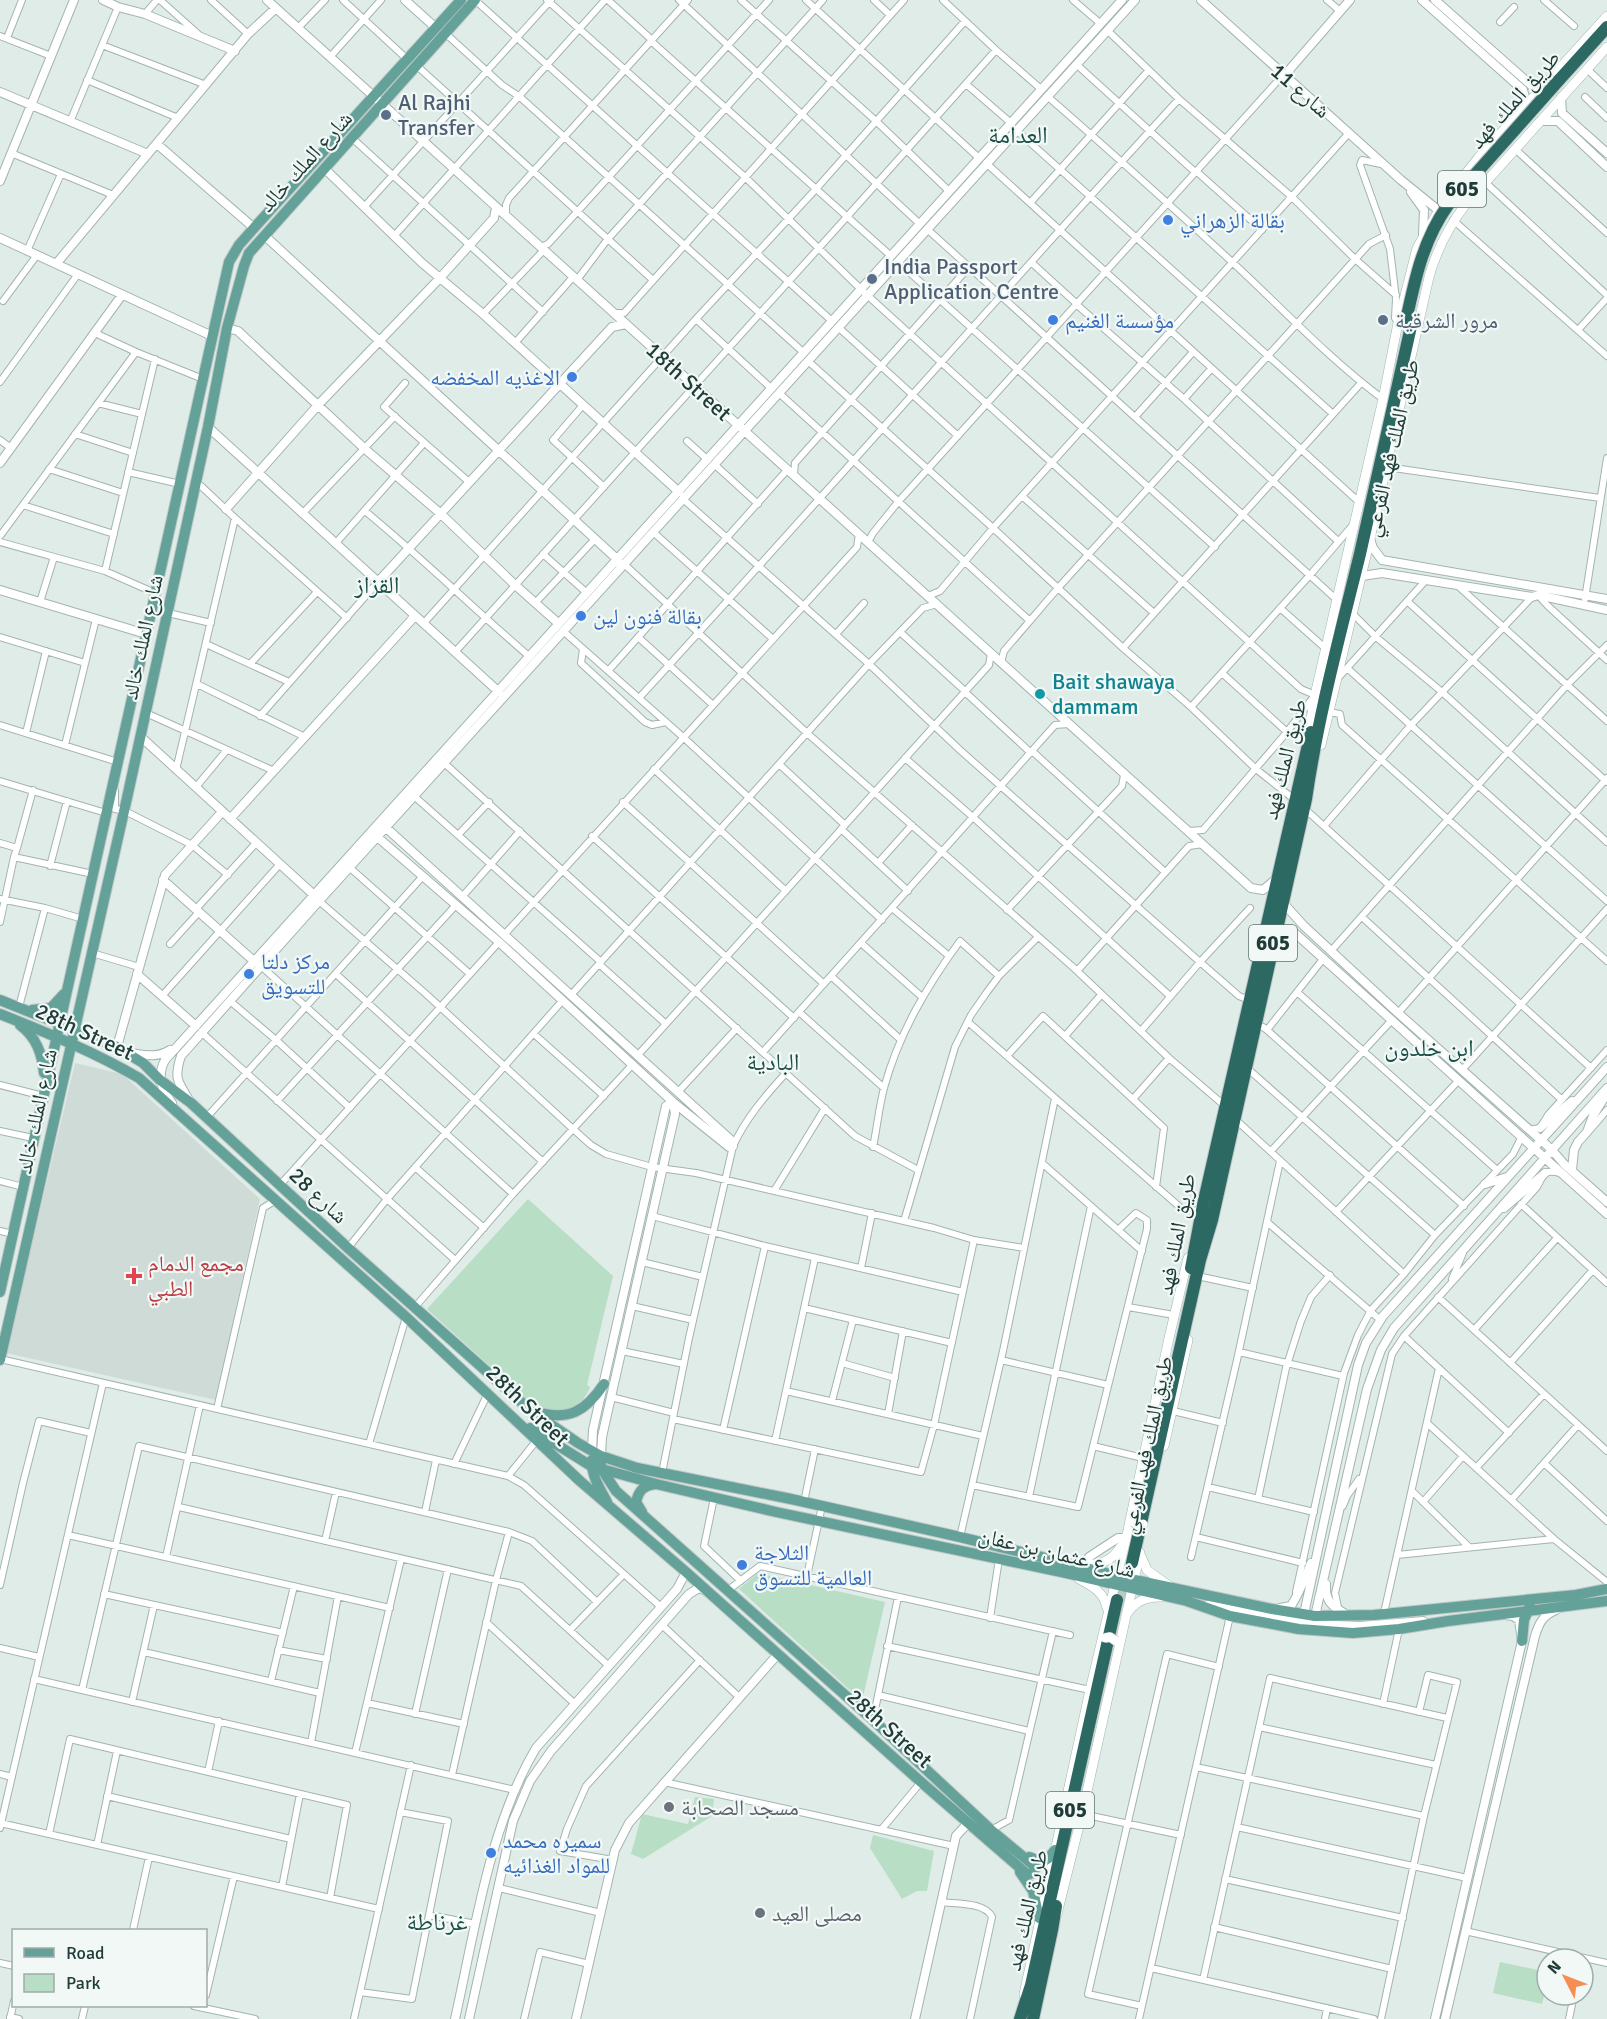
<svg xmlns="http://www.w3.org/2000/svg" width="1607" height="2019" viewBox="0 0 1607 2019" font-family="Signika,'Noto Naskh Arabic',sans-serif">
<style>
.built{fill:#cfdbd7}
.green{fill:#b8dec6}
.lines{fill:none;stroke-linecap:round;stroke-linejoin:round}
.motorway-tunnel{stroke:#bac9c5;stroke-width:12;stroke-dasharray:12 6;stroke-linecap:butt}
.minor-casing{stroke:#a3b4b0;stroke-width:8}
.tertiary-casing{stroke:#a3b4b0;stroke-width:10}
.secondary-casing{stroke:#9eb8b1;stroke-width:10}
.primary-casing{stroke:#c1c8c7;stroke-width:12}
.motorway-casing{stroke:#c1c8c7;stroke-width:14}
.minor{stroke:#fff;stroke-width:6}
.tertiary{stroke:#fff;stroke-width:8}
.secondary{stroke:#fff;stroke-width:9}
.primary{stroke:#64a299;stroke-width:10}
.motorway{stroke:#2c6963;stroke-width:12}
.secondary-bridge-casing{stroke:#9eb8b1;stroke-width:10;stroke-linecap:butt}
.motorway-bridge-casing{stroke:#c1c8c7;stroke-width:14;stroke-linecap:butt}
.secondary-bridge{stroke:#fff;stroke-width:9}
.motorway-bridge{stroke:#2c6963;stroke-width:12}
.service-dot{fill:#5c6f8a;stroke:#f1f8f5;stroke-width:2}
.shop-dot{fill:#3f7fe0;stroke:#f1f8f5;stroke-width:2}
.culture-dot{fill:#0f9aa8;stroke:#f1f8f5;stroke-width:2}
.health-dot{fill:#e0444e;stroke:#f1f8f5;stroke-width:2}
.worship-dot{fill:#6b7280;stroke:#f1f8f5;stroke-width:2}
.labels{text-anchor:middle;stroke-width:4.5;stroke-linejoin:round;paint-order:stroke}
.shield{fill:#f1f8f5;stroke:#5f7471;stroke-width:1.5}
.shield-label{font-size:21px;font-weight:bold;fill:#203c38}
.street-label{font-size:22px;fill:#203c38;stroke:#f1f8f5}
.service-label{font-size:22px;fill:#4e5e75;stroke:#f1f8f5;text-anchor:start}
.shop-label{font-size:22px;fill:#366cbe;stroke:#f1f8f5;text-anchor:start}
.culture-label{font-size:22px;fill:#0d838f;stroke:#f1f8f5;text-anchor:start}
.health-label{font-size:22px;fill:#be3a42;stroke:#f1f8f5;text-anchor:start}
.worship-label{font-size:22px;fill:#5b616d;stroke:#f1f8f5;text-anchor:start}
.neighbourhood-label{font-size:24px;fill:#1c4f48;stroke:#f1f8f5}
</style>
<rect width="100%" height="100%" fill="#e0ece8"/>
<path class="built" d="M75 1063 122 1074 260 1199 216 1400 6 1353Z"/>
<path class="green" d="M528 1199 613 1276 587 1385 590 1387C581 1411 560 1412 538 1410L427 1309Z
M758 1573 885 1602 862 1701 739 1589Z
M695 1797 714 1799 712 1816 643 1859 631 1854 642 1814 688 1824Z
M873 1835 934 1851 927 1891H917L902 1899 870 1848Z
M1500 1962 1547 1972V1984L1542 2004 1493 1993Z"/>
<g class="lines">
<path class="motorway-tunnel" d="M1121 1601 1132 1563"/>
<g class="minor-casing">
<path id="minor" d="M160 0 198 34
M211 0 248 34
M343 0 407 59
M475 0 832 321
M547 0 745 177 867 295 1301 689 1315 695 1287 732 1203 830 1188 831
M608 0 652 40
M679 0 920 224
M741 0 876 121 949 191
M806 0 979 158
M874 0 890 15
M943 0 996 50 1041 89
M1073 0 1101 24
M1327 0 1340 11
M1544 0 1574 26
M145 14 157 0
M1500 22 1514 7
M298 28 325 0
M1107 30 1179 99 1292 197 1355 259 1396 295
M445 33 502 85 520 97 803 352
M0 36 51 56
M7 38 22 0
M651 41 891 256
M102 45 206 85
M330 57 381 0
M1076 64 1195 172
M416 65 653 280
M1587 69 1607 88
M87 80 178 118
M966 84 1011 123
M1047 96C1109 150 1170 205 1231 261 1281 307 1328 358 1383 399
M1585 97 1607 118
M70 122 118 7
M1016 130 1333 414
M352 138 543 312
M1515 149 1607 233
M11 153 113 195
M986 163 1359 502
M1381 164 1362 160 1360 165 1390 249 1396 299 1395 318 1398 323
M1196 171 1262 230
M1485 182 1607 295
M1030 203 1149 70
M364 207 551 0
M506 216V205L509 198 688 0
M1453 220 1607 356
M927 229 1336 599
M395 235 605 0
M540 247 548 244 769 0
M27 251 61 174
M898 262 1215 547
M1032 263 1077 304
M577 280 607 240 823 0
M3 301 37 255
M1076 304 1184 399 1338 541
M614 313H624L904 0
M483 314 544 250
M696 319 771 388
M838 327 958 436
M1578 330 1607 298
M95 333 136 352
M515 343 573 277
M808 361 993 528 1123 648 1191 707 1256 769 1295 800
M0 382 78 274
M405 383 384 407 469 482
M779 393 1030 621
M1184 399 1211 369
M98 403 142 414
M583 405 553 440 604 487
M1135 417 1193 352
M75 434 133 453
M0 440 11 448
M687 441 708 460
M714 464 758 504
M1387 467 1600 498
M49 469 123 493
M128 472 180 484
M794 474 795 463 802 455 969 267
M1022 496 1154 613
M683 499 869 664 961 751 1200 962 1239 996 1249 1000
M23 505 114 534
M365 511C422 558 474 609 530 657
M302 514 395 416
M235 518 347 618
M653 532 773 639
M0 536 136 352 203 379
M0 542 105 571 155 593
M868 542 873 533 898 502 1283 75
M335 544 424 443
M543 554 587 593
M624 564 807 733 1074 968 1169 1058 1225 1106
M105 571 155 359
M1457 585 1607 721
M1538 595 1548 606 1607 660
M928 596 940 591 993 528 1349 133
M1585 599 1607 458
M1407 601 1607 782
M40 602 54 557
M536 602 595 539
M1280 608 1325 648
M168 613 211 623
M1352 613 1376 637 1442 692 1607 842
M423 624 696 319 816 189 965 21
M563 631 683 737 882 920
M900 632 965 691
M836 634 864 603
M0 637 85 663
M638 637 713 705
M206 644 289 682
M1123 648 1361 383
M583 649 581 663 645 722 652 725 666 722
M455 652C634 451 817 252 996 50
M1001 663 1004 651 1058 588 1369 244 1386 235
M250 664 317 592
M1347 668 1607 901
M608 671 788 469
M1222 673 1287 732
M1338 678 1426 580
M197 684 305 737
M965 692 1031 753
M639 698C821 500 997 297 1179 99
M1191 707 1310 575 1352 526
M1329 712 1340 714 1342 725 1607 961
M146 713 274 771
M260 716 377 583
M0 725 118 762
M26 733 46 651
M65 745 96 619
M1032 751 1165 872
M905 758 974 818 1170 996
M442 761 855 1136 918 1170
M779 764 845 825
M654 769 786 891
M176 770 235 518 201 486 195 485
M0 781 106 813
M196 787 226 751
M115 791V809L125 811 192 845 228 875
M414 796 601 962
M623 802 824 984
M1305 809 1591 1068
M1324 826 1411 725 1532 597
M841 829 908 891
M458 835 489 802
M592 836 794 1018
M0 843 17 848 14 857 93 874
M17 848 33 790
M878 863 912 825
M50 866 67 801
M349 867 470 974
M462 897 520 831
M0 899 45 908 83 919
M319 901 426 994 573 1129 591 1145 606 1154 652 1167 696 1173 934 1228 974 1240 1024 1248
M892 908 949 956
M196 909 256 843
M1007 910 1122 786 1124 775
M1362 917 1561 1099
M0 922 14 857
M504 935 857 547 859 534
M861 943 922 997
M170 944 199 912
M1331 951 1567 685 1607 645
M92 953 139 967
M599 964 666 1024
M261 966 513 1194
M1077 971 1189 846 1203 844
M336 974 543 1162
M831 976 901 1040
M1297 992 1497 1170
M571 995 869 664 923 608 937 604
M162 996 280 864
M230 1001 276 1040 350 1108
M19 1007 45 908
M799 1012 884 1088
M1398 1013 1607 778
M968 1022 1181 1208 1194 1212 1201 1207
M1256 1026 1263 1027 1267 1030 1464 1206
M1267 1030 1323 959
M1141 1031 1200 962 1250 908
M201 1032 455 1260
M534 1034 604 1096
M1065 1036 1101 995
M763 1052 1055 725 1069 724
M638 1055 989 665 991 653
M1007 1056 1043 1016 1164 1128 1156 1187
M1247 1068 1435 1235
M1462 1070 1607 909
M0 1085 43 1096
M678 1092 737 1028
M1133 1099 1169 1058
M277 1101 456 905
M207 1117 423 876
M1235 1119 1404 1274
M1528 1130 1540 1128 1548 1115 1607 1050
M1590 1130 1607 1110
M0 1131 33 1138
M873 1147C877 1128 879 1107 884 1088 899 1033 927 986 960 941L999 976
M1271 1151 1391 1021
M1042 1163 1142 1251
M415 1167 484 1228
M0 1181 23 1187
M280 1185 499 942
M774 1191 825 1108
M1521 1204 1607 1283
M1336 1212 1459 1080
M652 1216 765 1246 963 1292
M904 1221 955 1047 971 1015 987 992 999 976 1038 937
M1267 1222 1377 1317
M0 1231 13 1234
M348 1248 387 1199 563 1000
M642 1262 703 1277
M861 1268 872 1213
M1202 1277 1253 1288
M1452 1279 1463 1253
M1438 1297 1607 1451
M632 1306 693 1320
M415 1307 513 1194 633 1064
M1128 1307 1174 1315
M804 1308 952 1343
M1474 1330 1557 1238
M1404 1336 1509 1433
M622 1351 684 1364
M1239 1352 1343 1376
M0 1359 508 1476 524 1485 661 1607
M1001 1360 1108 1385
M842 1363 895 1378
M1510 1363 1592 1271
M786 1391 983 1436
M611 1397 674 1413
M832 1401 853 1320
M217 1409 263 1208 276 1200
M1173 1411 1223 1423
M888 1414 903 1331
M673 1419 921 1472 934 1425 974 1240
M1427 1423 1554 1539 1607 1582
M723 1430 765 1246
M775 1441 815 1258
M369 1444 406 1317
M1093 1446 1143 1458
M1544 1463 1607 1521
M454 1464 488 1393
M1476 1468 1544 1394
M662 1473 689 1338 733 1146C746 1118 765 1096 786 1073
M508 1476 537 1440
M972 1485 1078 1507 1147 1229V1220L1136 1213 1118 1230
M1208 1487 1314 1512
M1412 1491 1469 1547
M1029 1497 1091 1206
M714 1498 704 1546 741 1581
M1258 1499 1286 1368 1301 1321 1311 1297 1330 1275
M1512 1499 1578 1425
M804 1502 815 1449
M1423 1502 1463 1456
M1343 1506 1347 1496 1359 1479
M179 1507 521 1586 609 1666
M425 1512 436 1460
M68 1535 390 1608
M960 1537 1003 1351 1055 1098
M1196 1537 1303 1563
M325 1541 336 1492
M1397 1555 1554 1539
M166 1557 200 1405
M1191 1557 1237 1360 1280 1161
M807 1576 822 1506
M0 1585 23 1483 39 1421 91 1433
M727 1591 760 1566 1070 1635
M1296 1592 1344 1373 1358 1335 1371 1310 1404 1274 1435 1235 1513 1154 1522 1136
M104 1594 283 1633
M1338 1607 1335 1593 1392 1354 1404 1336 1537 1187C1544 1174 1544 1169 1560 1173
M1384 1613 1439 1368
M990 1618 999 1559
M486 1622 575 1704
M662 1625 739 1697
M570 1630 624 1574
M887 1646 1090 1690
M0 1648 39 1657
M278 1650 327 1659
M144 1652 320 1693
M34 1679 515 1790
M271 1681 294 1586
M82 1690 139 1446 509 1532 532 1541 597 1602
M878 1695 1029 1731
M132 1702 154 1605
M367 1703 464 1724
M1383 1704 1399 1629
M415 1714 448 1569
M873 1720 898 1597
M1259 1727 1436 1765
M311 1743 338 1596
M355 1753 401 1559
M1196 1767 1424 1816
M208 1772 219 1721
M0 1774 12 1777
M452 1775 496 1580 509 1532
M664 1782 954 1846
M107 1796 291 1839
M1082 1814 1181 1835
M0 1823 379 1909
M1237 1827 1467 1878
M0 1828 103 1383
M881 1830 921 1782
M991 1830 1009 1820 1053 1631
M49 1834 70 1739 347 1805 330 1898
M97 1845 117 1751
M613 1860 560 1851 567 1829 586 1786 700 1660
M1225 1879 1403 1918
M282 1887 300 1794
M499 1888 601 1913
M941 1902C956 1904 985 1902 992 1917L970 2019
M429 1915 476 1924
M1214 1927 1392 1969
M133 1930 149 1857
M1465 1931 1607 1963
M0 1963 14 1966
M1151 1968 1374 2019
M1203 1980 1270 1678 1447 1718
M360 1992 412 1999 448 1821 400 1812
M206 1995 234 1876
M194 2006 255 2019
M1142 2006 1088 1994 1167 1654 1219 1667
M10 2017 19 2019
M10 2019 14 2001
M82 2019 85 2006
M354 2019 411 1765
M524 2019 540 1952 589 1964
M1139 2019 1230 1616
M1325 2019 1327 2008
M1381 2019 1424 1816 1457 1682 1428 1675 1419 1712
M1569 2019 1574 1995"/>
</g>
<g class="tertiary-casing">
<path id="tertiary" d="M103 0 118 7 145 14 235 51
M267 0 1251 888 1263 890 1276 879
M405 0 436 28
M1201 0 1401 180 1438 210
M1422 0 1523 90 1527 104
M1435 0 1532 86 1542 87
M1287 79 1290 69 1350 0
M0 92 148 154
M1561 97 1562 113 1607 153
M1540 121H1558L1607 167
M157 144 254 228
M325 169 422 263 483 314 679 492
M0 181 74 0
M1411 192 1424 210 1423 234
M265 236 618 560 619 563
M0 238 212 336
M56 264 248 34 276 8
M227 328 238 331 365 449 441 514 514 584 558 623
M208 427 499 692
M0 463 122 295
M226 509 319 404 440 278 494 218 496 208
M1370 539 1373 548 1382 560 1607 599
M1362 576 1382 573 1532 597 1538 595 1607 610
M377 583 612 327 626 324
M0 590 146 634
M141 737 315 896
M230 819 415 616
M375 835 499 942 673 1102 729 1147 733 1146 732 1141 383 825
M163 880 255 962
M1284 900 1286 906 1304 926 1398 1013 1551 1149 1564 1164 1607 1202
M1275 938C1281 928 1288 928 1296 934L1607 1214
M137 974 196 1026
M117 1047 165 875 222 812
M131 1053C145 1055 158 1058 170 1050
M189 1100C177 1081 174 1077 181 1056L319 901 1135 0
M172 1103C161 1090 157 1075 165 1060L1122 0
M1540 1128 1572 1101
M1572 1170 1574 1150 1578 1142 1587 1132 1593 1116 1607 1093
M1485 1184 1507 1177
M1504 1208 1545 1173
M592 1451 593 1430 666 1106 673 1102 675 1114 611 1397 602 1437 601 1456
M1089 1565V1557L1118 1538H1124
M1326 1584C1325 1600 1331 1606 1344 1613
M1208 1605 1309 1624 1315 1616 1367 1389 1381 1350 1394 1328 1607 1088
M1280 1608 1291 1606C1300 1592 1305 1578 1311 1563
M1423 1621 1360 1626 1309 1624 1304 1614 1358 1365 1366 1343 1383 1316 1607 1067
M455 2019C475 1930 489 1827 536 1748L677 1589 686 1572
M469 2019 513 1821 530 1781 551 1751 689 1594 699 1588 707 1591
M576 2019 615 1850 629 1823 778 1654
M915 2019 956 1836 968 1823
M1435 2019 1522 1641 1519 1620 1513 1616 1505 1615
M1445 2019 1535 1636C1539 1623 1543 1615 1556 1610"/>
</g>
<g class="secondary-casing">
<path id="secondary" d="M1308 737 1315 695 1383 399 1398 323 1417 248 1446 198 1479 157 1607 16
M1321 745 1370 539 1429 277C1437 249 1448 227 1466 204L1607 47
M1164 1446 1188 1340
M1141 1556 1147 1570 1169 1586
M1083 1565C1101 1564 1112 1562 1121 1546
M1079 1579C1092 1586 1104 1592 1107 1608
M1126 1615C1135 1602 1144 1597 1160 1597
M1057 1914 1082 1814 1140 1553
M1024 1994 1090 1690 1128 1530 1169 1338 1188 1258"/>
</g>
<g class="primary-casing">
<path id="primary" d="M0 1000 117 1047 143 1063 160 1080 191 1103 348 1248 530 1410 578 1443 601 1456 637 1468 791 1499 960 1537 1135 1580 1272 1609 1315 1616 1374 1615 1576 1595 1607 1589
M32 1010 51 1008 64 994
M0 1014C48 1033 94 1052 139 1078L406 1317 580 1481 686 1572 921 1782 1027 1874 1033 1873 1035 1869 1033 1865 991 1830 873 1720 616 1491 601 1468V1456
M20 1025C36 1037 42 1053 44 1073
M0 1292 229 262 239 245 254 228 461 0
M0 1360 127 798 208 427 227 328 244 266 249 253 475 0
M537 1412C569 1421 586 1411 604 1384
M530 1428 591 1466 656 1484 776 1512 1066 1573 1187 1601 1230 1616 1299 1629 1353 1633 1399 1629 1448 1621 1607 1601
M592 1460C591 1475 600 1489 607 1502
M642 1512 636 1502C639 1490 643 1486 655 1484
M1522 1641 1524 1620 1530 1606
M1029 1857 1042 1862 1049 1858 1055 1850
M1020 1872 1033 1891 1039 1918"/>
</g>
<g class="motorway-casing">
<path id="motorway" d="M1559 80 1607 27
M1191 1268 1203 1205 1311 732
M1132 1563 1200 1260 1212 1220 1306 799C1318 716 1340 635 1360 554 1378 477 1394 399 1412 322
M1020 2019 1031 1985 1117 1600
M1033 2019 1052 1930 1056 1906"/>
</g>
<use href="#minor" class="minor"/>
<use href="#tertiary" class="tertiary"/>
<use href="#secondary" class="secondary"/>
<use href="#primary" class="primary"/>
<use href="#motorway" class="motorway"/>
<g class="secondary-bridge-casing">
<path id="secondary-bridge" d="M1133 1522 1139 1526 1143 1524
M1105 1638 1110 1637 1116 1641"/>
</g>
<g class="motorway-bridge-casing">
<path id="motorway-bridge" d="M1406 321C1415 279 1423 240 1448 205L1559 80"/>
</g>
<use href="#secondary-bridge" class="secondary-bridge"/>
<use href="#motorway-bridge" class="motorway-bridge"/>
</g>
<g class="service-dot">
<circle cx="386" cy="115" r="6"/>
<circle cx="872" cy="279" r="6"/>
<circle cx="1383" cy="320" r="6"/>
</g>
<g class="shop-dot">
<circle cx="1168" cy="220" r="6"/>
<circle cx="1053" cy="320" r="6"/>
<circle cx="572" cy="377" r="6"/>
<circle cx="581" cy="616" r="6"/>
<circle cx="249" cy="974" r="6"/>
<circle cx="742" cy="1565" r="6"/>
<circle cx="491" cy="1853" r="6"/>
</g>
<circle class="culture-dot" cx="1040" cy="694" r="6"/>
<path class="health-dot" d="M131 1267h6v6h6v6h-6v6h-6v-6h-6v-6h6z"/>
<g class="worship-dot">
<circle cx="669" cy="1807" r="6"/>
<circle cx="760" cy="1913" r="6"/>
</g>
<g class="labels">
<g class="shield">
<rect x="1438" y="171" width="48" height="36" rx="4.5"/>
<rect x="1249" y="925" width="48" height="36" rx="4.5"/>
<rect x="1046" y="1792" width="48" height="36" rx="4.5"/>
</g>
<g class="shield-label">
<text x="1462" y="196">605</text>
<text x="1273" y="950">605</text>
<text x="1070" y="1817">605</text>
</g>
<g class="street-label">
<text transform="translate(1301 90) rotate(41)" y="8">شارع 11</text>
<text transform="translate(1514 99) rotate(-48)" y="8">طريق الملك فهد</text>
<text transform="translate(305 161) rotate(-48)" y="8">شارع الملك خالد</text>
<text transform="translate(689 381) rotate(42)" y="8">18th Street</text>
<text transform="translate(1391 448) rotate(-77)" y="8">طريق الملك فهد الفرعي</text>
<text transform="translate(142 637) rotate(-78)" y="8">شارع الملك خالد</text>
<text transform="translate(1284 759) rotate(-76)" y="8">طريق الملك فهد</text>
<text transform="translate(85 1031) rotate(25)" y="8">28th Street</text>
<text transform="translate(36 1111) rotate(-78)" y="8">شارع الملك خالد</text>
<text transform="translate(319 1195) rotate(43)" y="8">شارع 28</text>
<text transform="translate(1176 1234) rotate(-79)" y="8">طريق الملك فهد</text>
<text transform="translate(528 1405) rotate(44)" y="8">28th Street</text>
<text transform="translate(1146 1445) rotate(-78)" y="8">طريق الملك فهد الفرعي</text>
<text transform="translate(1057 1552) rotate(13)" y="8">شارع عثمان بن عفان</text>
<text transform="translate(890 1728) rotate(42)" y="8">28th Street</text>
<text transform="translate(1026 1910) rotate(-77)" y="8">طريق الملك فهد</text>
</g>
<g class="service-label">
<text x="398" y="110">Al Rajhi<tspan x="398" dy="25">Transfer</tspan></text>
<text x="884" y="274">India Passport<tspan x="884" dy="25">Application Centre</tspan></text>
<text x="1395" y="328">مرور الشرقية</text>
</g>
<g class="shop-label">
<text x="1180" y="228">بقالة الزهراني</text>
<text x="1065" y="328">مؤسسة الغنيم</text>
<text x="560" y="385" text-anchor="end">الاغذيه المخفضه</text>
<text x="593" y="624">بقالة فنون لين</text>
<text x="261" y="969">مركز دلتا<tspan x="261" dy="25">للتسويق</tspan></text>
<text x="754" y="1560">الثلاجة<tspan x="754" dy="25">العالمية للتسوق</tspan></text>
<text x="503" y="1848">سميره محمد<tspan x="503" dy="25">للمواد الغذائيه</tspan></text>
</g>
<g class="culture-label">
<text x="1052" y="689">Bait shawaya<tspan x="1052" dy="25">dammam</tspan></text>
</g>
<g class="health-label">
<text x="148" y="1271">مجمع الدمام<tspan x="148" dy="25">الطبي</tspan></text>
</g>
<g class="worship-label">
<text x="681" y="1815">مسجد الصحابة</text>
<text x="772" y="1921">مصلى العيد</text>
</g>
<g class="neighbourhood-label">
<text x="1018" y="143">العدامة</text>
<text x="377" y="593">القزاز</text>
<text x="1429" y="1056">ابن خلدون</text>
<text x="773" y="1070">البادية</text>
<text x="437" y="1930">غرناطة</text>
</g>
</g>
<rect x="12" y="1929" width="195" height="78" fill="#f1f8f5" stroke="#9dada9" stroke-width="1.5"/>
<rect x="24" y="1948" width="30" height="9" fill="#64a299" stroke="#9dada9" stroke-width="1.5"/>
<text x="66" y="1959" font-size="18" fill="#203c38">Road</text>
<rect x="24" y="1974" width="30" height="18" fill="#b8dec6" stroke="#9dada9" stroke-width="1.5"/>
<text x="66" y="1989" font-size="18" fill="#203c38">Park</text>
<g transform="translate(1565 1977) rotate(312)"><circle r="28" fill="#f1f8f5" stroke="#9dada9" stroke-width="1.5"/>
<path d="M0-4.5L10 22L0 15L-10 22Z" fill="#f58d55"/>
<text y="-9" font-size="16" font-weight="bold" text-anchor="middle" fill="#203c38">N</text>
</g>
</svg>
